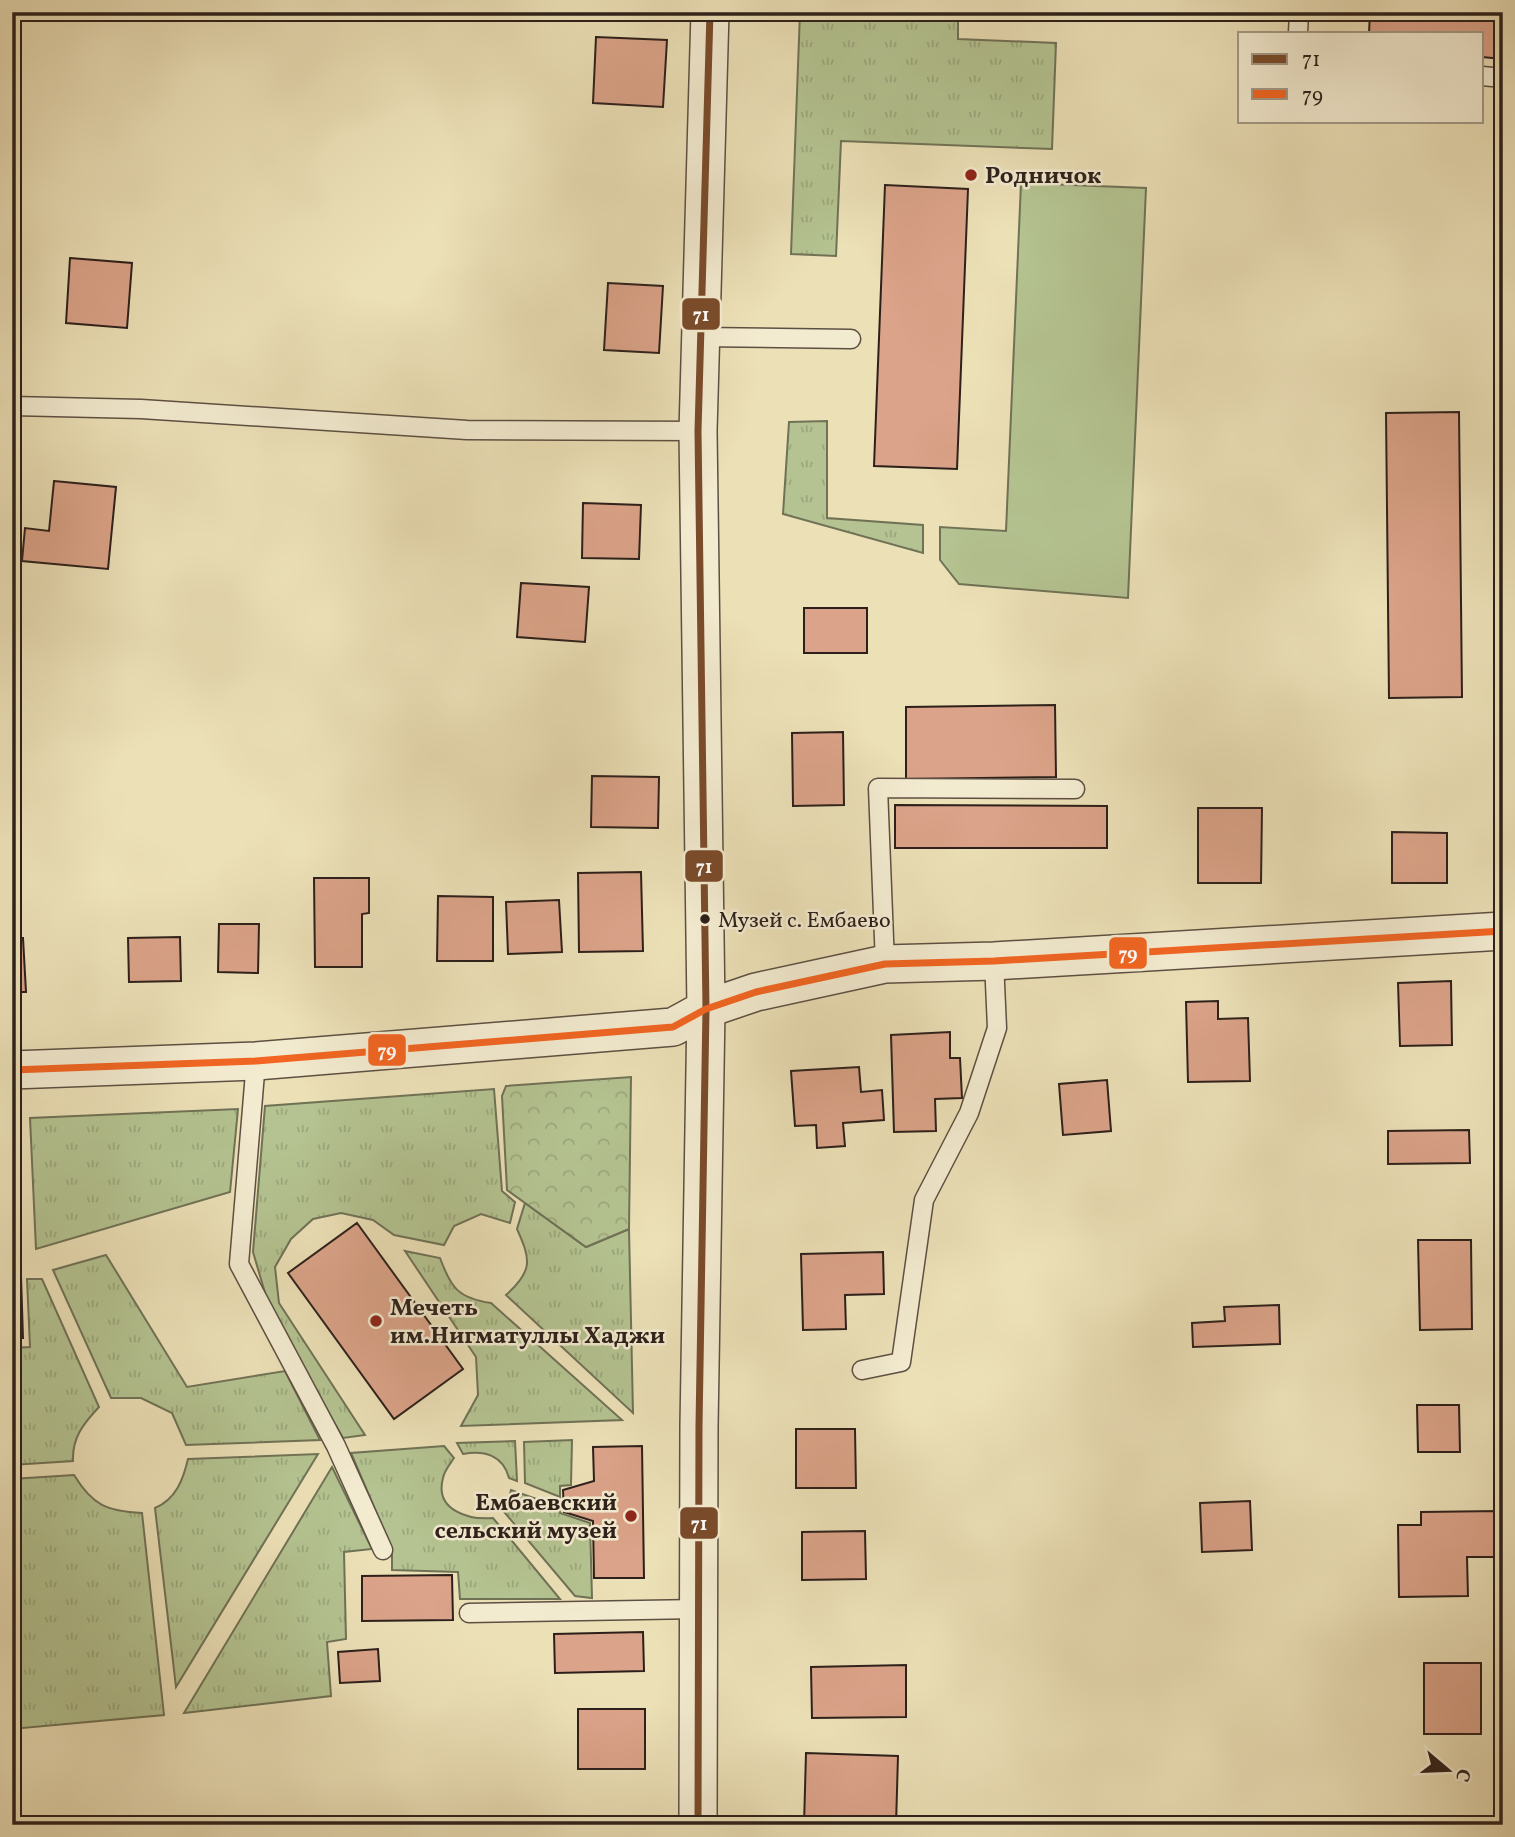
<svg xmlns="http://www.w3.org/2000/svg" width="1515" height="1837" viewBox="0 0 1515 1837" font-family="Vollkorn,serif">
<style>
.grass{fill:url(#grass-tufts);stroke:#707256;stroke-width:2}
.forest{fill:url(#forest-crowns);stroke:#707256;stroke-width:2}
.park{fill:#b4c391;stroke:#707256;stroke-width:2}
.building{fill:#dba389;stroke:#2d201b;stroke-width:2}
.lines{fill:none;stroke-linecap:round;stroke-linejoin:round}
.service-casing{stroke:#5d5042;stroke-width:21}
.minor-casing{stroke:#5d5042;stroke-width:40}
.service{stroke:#f3ebd0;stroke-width:18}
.minor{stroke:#f3ebd0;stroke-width:37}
.bus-1-casing{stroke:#f3ebd0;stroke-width:12}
.bus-2-casing{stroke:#f3ebd0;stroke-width:12}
.bus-1{stroke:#7a4b2a;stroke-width:7}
.bus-2{stroke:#f26522;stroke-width:7}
.poi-dot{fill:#8f2418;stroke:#f3ebd0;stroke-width:2.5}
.bus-dot{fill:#2d201b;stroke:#f3ebd0;stroke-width:2.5}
.labels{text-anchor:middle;stroke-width:5;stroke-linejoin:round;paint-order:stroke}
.bus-label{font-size:22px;fill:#2d201b;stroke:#f3ebd0;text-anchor:start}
.poi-label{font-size:24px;font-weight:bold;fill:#2d201b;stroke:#f3ebd0;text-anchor:start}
.line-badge{stroke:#f3ebd0;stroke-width:2.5}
.badge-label{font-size:19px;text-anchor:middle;font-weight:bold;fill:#fff}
</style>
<defs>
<pattern id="grass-tufts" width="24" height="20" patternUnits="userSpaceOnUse" patternTransform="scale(1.75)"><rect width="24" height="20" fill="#b4c391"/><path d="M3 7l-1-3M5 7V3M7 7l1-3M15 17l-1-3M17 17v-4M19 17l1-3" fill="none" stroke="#9ba77c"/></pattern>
<pattern id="forest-crowns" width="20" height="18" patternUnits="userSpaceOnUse" patternTransform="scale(1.75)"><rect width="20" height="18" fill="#b4c391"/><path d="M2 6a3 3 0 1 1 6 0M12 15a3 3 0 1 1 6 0" fill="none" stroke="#9ba77c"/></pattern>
</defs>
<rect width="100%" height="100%" fill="#ece0b7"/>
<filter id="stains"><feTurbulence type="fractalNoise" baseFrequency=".00286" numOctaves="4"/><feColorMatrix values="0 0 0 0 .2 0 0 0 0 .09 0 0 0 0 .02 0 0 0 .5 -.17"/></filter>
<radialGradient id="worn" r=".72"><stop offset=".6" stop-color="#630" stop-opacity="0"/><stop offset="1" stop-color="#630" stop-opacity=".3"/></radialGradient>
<path class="grass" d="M800 12H958V39L1056 43 1052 149 841 141 836 256 791 254Z
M827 421V518L923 525V553L783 514 789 422Z
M494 1089 502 1191 515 1202 510 1223 481 1214 454 1226 444 1245 394 1235 373 1220 341 1213 313 1219 291 1239 275 1267 279 1303 365 1435 343 1438 271 1313 253 1252 265 1106Z
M238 1109 230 1192 36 1249 30 1118Z
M525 1203 586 1247 629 1229 633 1413 506 1295C533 1271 531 1260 517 1229Z
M405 1251 440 1258C451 1288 458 1298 491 1303L622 1420 461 1426 478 1395 476 1357Z
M106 1255 187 1387 285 1371 320 1440 186 1445 172 1413 141 1398H111L53 1270Z
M27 1279H42L99 1407C83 1424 72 1438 73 1461L12 1465V1348L30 1347Z
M572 1440 571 1485 560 1486V1497L525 1483 524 1442Z
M515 1441 517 1481 509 1478C503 1455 484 1450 463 1454L457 1443Z
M444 1446 454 1458C450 1464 444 1471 443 1478 434 1511 470 1520 493 1518L560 1599H460L458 1572 392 1570V1549L351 1453Z
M318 1454 176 1687 155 1508C176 1499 183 1480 188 1459Z
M332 1467 372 1549 344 1552 346 1639 327 1642 331 1696 184 1713Z
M74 1475C93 1506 107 1511 142 1513L164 1715 12 1729V1479Z
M511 1490 559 1507 560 1513 590 1523 592 1598 575 1596 500 1507 509 1499Z"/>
<path class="forest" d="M631 1077 629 1229 586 1247 507 1190 502 1096 506 1086Z"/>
<path class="park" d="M1021 183 1146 188 1128 598 959 584 940 560V527L1006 531Z"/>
<path class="building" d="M1370 12H1503V59L1482 57V33H1369Z
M596 37 667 40 663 107 593 103Z
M885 185 968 189 957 469 874 466Z
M70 258 132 263 127 328 66 323Z
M608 283 663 286 659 353 604 350Z
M1459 412 1462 697 1389 698 1386 413Z
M54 481 116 487 108 569 22 561 25 528 49 531Z
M583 503 641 505 639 559 582 558Z
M521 583 589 587 585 642 517 637Z
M804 608H867V653H804Z
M1055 705 1056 777 906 779V707Z
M843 732 844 805 793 806 792 733Z
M592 776 659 777 658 828 591 827Z
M895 805 1107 806V848H895Z
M1198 808H1262L1261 883H1198Z
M1392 832 1447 833V883H1392Z
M641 872 643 951 579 952 578 873Z
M314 878H369V913L362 914V967H315Z
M438 896 493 897V961H437Z
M559 900 562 952 508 954 506 902Z
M219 924H259L258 973 218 972Z
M180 937 181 981 129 982 128 938Z
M12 938H23L26 992H12Z
M1451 981 1452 1045 1400 1046 1398 983Z
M1218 1001V1019L1248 1018 1250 1081 1188 1082 1186 1002Z
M950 1032V1058H960L962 1098 935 1099 936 1131 894 1132 891 1035Z
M859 1067 861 1092 882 1090 884 1120 843 1123 845 1146 817 1148 816 1125 795 1126 791 1071Z
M1107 1080 1111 1131 1063 1135 1059 1084Z
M12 1107 21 1250H12Z
M1469 1130 1470 1163 1388 1164V1131Z
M357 1223 463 1369 394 1419 288 1273Z
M1418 1240H1471L1472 1329 1420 1330Z
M883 1252 884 1294 845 1295 846 1329 803 1330 801 1254Z
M12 1276H21L23 1338H12Z
M1279 1305 1280 1344 1193 1347 1192 1323 1225 1321 1224 1307Z
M1417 1405H1459L1460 1452H1418Z
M796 1429H855L856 1488H796Z
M642 1446 644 1578H594L593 1521 564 1512 563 1490 594 1481 593 1447Z
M1250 1501 1252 1550 1202 1552 1200 1503Z
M1498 1511V1557H1467L1468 1596 1399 1597 1398 1525H1421V1512Z
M865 1531 866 1579 802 1580V1532Z
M452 1575 453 1620 362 1621V1576Z
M643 1632 644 1671 555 1673 554 1634Z
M378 1649 380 1681 340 1683 338 1652Z
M1424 1663H1481V1734H1424Z
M906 1665V1717L812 1718 811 1667Z
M578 1709H645V1769H578Z
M806 1753 898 1756 896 1825H804Z
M1431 1816H1484V1825H1431Z"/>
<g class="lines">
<g class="service-casing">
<path id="service" d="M1298 33 1299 12
M1482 76 1503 78
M699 337 851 339
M12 406 141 409 467 430 698 431
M885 964 878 788 1075 789
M256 1061 239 1264 336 1446 383 1550
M862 1370 901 1362 924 1200 969 1113 997 1028 994 961
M469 1613 699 1609"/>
</g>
<g class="minor-casing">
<path id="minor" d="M12 1070 256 1061 673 1027 706 1009 756 992 885 964 994 961 1503 931
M698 1825 699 1426 706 1009 698 431 710 12"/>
</g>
<use href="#service" class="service"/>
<use href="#minor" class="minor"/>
<g class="bus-1-casing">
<path id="bus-1" d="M698 1825 699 1426 706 1009 698 431 710 12"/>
</g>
<g class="bus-2-casing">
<path id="bus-2" d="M12 1070 256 1061 673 1027 706 1009 756 992 885 964 994 961 1503 931"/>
</g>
<use href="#bus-1" class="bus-1"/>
<use href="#bus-2" class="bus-2"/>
</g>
<g class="poi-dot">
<circle cx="971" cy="175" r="7"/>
<circle cx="376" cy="1321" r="7"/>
<circle cx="631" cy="1516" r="7"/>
</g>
<circle class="bus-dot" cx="705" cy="919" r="6"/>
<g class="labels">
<g class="bus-label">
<text x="718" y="927">Музей с. Ембаево</text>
</g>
<g class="poi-label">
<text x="985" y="183">Родничок</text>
<text x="390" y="1315">Мечеть<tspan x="390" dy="28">им.Нигматуллы Хаджи</tspan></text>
<text x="617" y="1510" text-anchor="end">Ембаевский<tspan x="617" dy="28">сельский музей</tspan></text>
</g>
</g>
<g class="line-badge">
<rect x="681" y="297" width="40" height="34" rx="7" fill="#7a4b2a"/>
<rect x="684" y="849" width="40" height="34" rx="7" fill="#7a4b2a"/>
<rect x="1108" y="936" width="40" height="34" rx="7" fill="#f26522"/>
<rect x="367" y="1033" width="40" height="34" rx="7" fill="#f26522"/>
<rect x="679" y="1506" width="40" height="34" rx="7" fill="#7a4b2a"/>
</g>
<g class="badge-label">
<text x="701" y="321">71</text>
<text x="704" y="873">71</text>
<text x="1128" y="960">79</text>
<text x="387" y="1057">79</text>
<text x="699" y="1530">71</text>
</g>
<rect width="1515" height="1837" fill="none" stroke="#ece0b7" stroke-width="42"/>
<rect x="14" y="14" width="1487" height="1809" fill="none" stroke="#2d201b" stroke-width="3.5"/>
<rect x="21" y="21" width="1473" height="1795" fill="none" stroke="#2d201b" stroke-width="2"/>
<rect x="1238" y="32" width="245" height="91" fill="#f3ebd0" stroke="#a49a88" stroke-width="2"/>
<rect x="1252" y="54" width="35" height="10" fill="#7a4b2a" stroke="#a49a88" stroke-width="2"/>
<text x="1302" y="66" font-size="21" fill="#2d201b">71</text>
<rect x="1252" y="89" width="35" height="10" fill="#f26522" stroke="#a49a88" stroke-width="2"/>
<text x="1302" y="102" font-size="21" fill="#2d201b">79</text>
<g transform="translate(1448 1770) rotate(109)" stroke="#f3ebd0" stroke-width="5" paint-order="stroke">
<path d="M0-5L12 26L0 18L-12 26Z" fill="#2d201b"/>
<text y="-10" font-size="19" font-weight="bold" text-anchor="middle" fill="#2d201b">С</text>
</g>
<rect width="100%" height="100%" filter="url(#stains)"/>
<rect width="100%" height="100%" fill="url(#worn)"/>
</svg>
